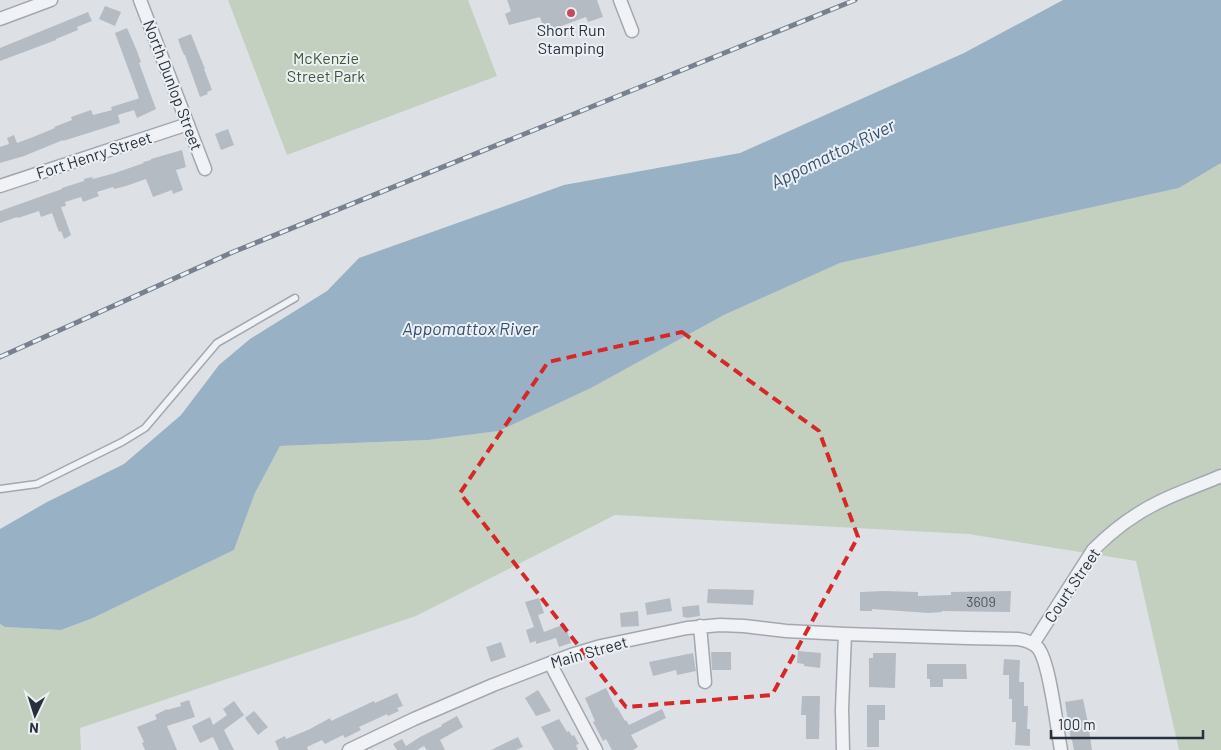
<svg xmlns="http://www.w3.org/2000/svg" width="1221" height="750" viewBox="0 0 1221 750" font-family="Barlow,sans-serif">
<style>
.green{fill:#c4d0bf}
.water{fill:#99b1c5}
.building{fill:#b5bbc3}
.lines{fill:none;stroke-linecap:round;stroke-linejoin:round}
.service-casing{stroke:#a3a8b0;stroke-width:9}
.minor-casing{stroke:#a3a8b0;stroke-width:15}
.service{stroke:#f0f2f5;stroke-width:6}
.minor{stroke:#f0f2f5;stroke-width:12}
.rail-casing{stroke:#77818f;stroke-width:5}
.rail{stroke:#ecf0f4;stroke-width:3;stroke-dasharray:9;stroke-linecap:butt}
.marked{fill:none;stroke:#d62828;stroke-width:4;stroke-dasharray:10 6;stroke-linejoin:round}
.poi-dot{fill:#c74760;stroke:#ecf0f4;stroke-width:2}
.labels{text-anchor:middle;stroke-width:4;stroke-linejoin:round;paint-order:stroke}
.number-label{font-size:14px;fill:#4a535e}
.poi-label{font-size:16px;fill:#27303c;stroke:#ecf0f4}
.park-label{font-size:16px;fill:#3d5735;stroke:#ecf0f4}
.street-label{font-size:16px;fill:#27303c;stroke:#ecf0f4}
.water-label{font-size:18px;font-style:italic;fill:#34506e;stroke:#ecf0f4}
</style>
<rect width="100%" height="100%" fill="#dde1e6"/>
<path class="green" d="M228 0H468L497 76 287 155Z
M1221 163V750H1179L1136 561 968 534 615 515 416 616 80 728 81 750H0V624L5 627 61 630 93 618 234 550 255 493 280 446 428 440 499 431 591 388 724 315 840 263 1179 188Z"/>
<path class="water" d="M1063 0H1221V163L1179 188 840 263 724 315 591 388 499 431 428 440 280 446 255 493 234 550 93 618 61 630 5 627 0 624V529L47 502 124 464 181 415 219 365 250 339 327 291 359 258 564 185 740 153 964 53Z"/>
<path class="building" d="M507 0H597L603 17 588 22 586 17 545 32 540 17 509 25 505 14 511 11Z
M105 6 121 12 115 26 99 19Z
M88 12 92 21 77 27 78 30 56 39V40L0 61V48Z
M127 28 137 51 141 62 139 63 156 109 137 118 134 110 118 115 120 123 63 141V140L24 156 0 163V147L9 144 7 138 14 135 17 143 33 137 55 128 54 127 72 120 71 117 91 110 93 115 112 110 111 107 137 99 139 98 115 33Z
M191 34 205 69H204L212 90 207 92 208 94 200 97 185 55H184L181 48 178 39Z
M228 129 234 145 221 150 215 134Z
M182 150 186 167 176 170 183 190 173 194 172 190 153 197 146 179 126 186 114 189 113 187 97 192 99 196 83 202 81 197 65 202 66 206 61 207 71 235 64 239 61 231 59 232 52 213 41 217 39 211 18 218 17 217 0 223V211L62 189V188L84 181V179L92 177 93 179 115 173 144 163 143 162 151 160V159Z
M708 589 754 590 753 605 707 603Z
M884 591 918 592V596L951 595V592L1011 591 1010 612 942 611V612L929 613 872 609V611H860V592Z
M539 598 544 613 538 615 544 632 565 624 571 643 559 647 556 638 536 644V641L530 643 526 630 534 627 525 602Z
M670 598 672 611 647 615 645 603Z
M699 605 700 616 686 618V617H683L682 607Z
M638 611 639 626 621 627 620 613Z
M501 642 506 657 491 662 486 647Z
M798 651 821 653 820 668 804 666V664L797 663Z
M711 652H731V670H712Z
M693 653 696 671 677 675 676 670 653 676 649 662Z
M873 653H896L895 688 869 687V658H873Z
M1004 659 1020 660 1019 682H1024V706H1028L1027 729H1030V746L1015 745 1016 722H1012V699H1009V675H1003Z
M927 664H966L967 679H943V687H930V679H927Z
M606 688 616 708 617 707 625 721 626 720 629 725 662 709 666 718 631 735 638 747 633 750H612L606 739 603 741 593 722 595 721 585 698Z
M538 690 551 711 536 716 525 698Z
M397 693 403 706 397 708 399 711 388 716 387 714 359 727 361 730 345 738 343 735 325 744 322 740 307 747 308 750H279L275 741 285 736 286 739 310 729 330 718 331 721 374 701 375 703Z
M802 696H820L819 739H806V715H801Z
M1083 699 1088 723 1092 750H1074L1072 740H1071L1065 702Z
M189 700 195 717 167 726 177 750H145L142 743 144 742 137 727 157 719 155 715 167 709V710L181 706 180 703Z
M234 701 244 715 224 730 234 750H219L213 737 200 743 192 726 210 717 213 725 227 715 223 709Z
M867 705H885V720H879V747H867Z
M254 711 268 727 258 735 245 718Z
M457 716 463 727 440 740 445 750H427L424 746 417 750H397L393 744 402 739 406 746 420 737 442 726 441 725Z
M559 719 567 732 569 731 572 736 574 735 579 744 576 745 578 750H554L541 727Z
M518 737 523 747 516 750H491Z"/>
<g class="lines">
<g class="service-casing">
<path id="service" d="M0 489 37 484 122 442 145 428 217 343 295 298"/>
</g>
<g class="minor-casing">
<path id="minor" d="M140 0 205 169
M620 0 632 31
M0 19 51 0
M0 186 188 124
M700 626 705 682
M1033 644 1093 550C1112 531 1134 514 1159 502 1179 492 1200 485 1221 476
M550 663 596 750
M349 750 414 719 493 685 571 655 601 646 687 628 720 625 744 626 786 631 845 634 967 638 1018 639C1026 640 1032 642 1038 648 1050 662 1057 730 1061 750
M843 750 842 709 845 634"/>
</g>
<use href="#service" class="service"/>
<use href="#minor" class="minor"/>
<g class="rail-casing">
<path id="rail" d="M0 357 233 252 855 0"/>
</g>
<use href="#rail" class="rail"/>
</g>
<path class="marked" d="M682 332 819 431 858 537 772 695 626 707 460 493 548 362Z"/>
<circle class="poi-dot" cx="571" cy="13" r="5"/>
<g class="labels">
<g class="number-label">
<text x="981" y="607">3609</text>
</g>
<g class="poi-label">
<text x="571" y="36">Short Run<tspan x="571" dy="18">Stamping</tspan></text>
</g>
<g class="park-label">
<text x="326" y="64">McKenzie<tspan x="326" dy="18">Street Park</tspan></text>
</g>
<g class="street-label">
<text transform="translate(173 85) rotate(69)" y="6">North Dunlop Street</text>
<text transform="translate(94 155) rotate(-18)" y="6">Fort Henry Street</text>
<text transform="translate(1072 585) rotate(-56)" y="6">Court Street</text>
<text transform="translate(589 652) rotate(-16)" y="6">Main Street</text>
</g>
<g class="water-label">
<text transform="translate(833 154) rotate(-26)" y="6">Appomattox River</text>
<text x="470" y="335">Appomattox River</text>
</g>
</g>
<g transform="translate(35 715) rotate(184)" stroke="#ecf0f4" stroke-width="4" paint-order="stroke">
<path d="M0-4L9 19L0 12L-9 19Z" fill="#27303c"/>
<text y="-8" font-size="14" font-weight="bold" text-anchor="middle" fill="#27303c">N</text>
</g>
<path d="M1051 730v8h152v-8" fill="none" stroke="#27303c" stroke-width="2.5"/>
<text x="1058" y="730" font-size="15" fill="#27303c" stroke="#ecf0f4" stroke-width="4" paint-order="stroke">100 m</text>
</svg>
